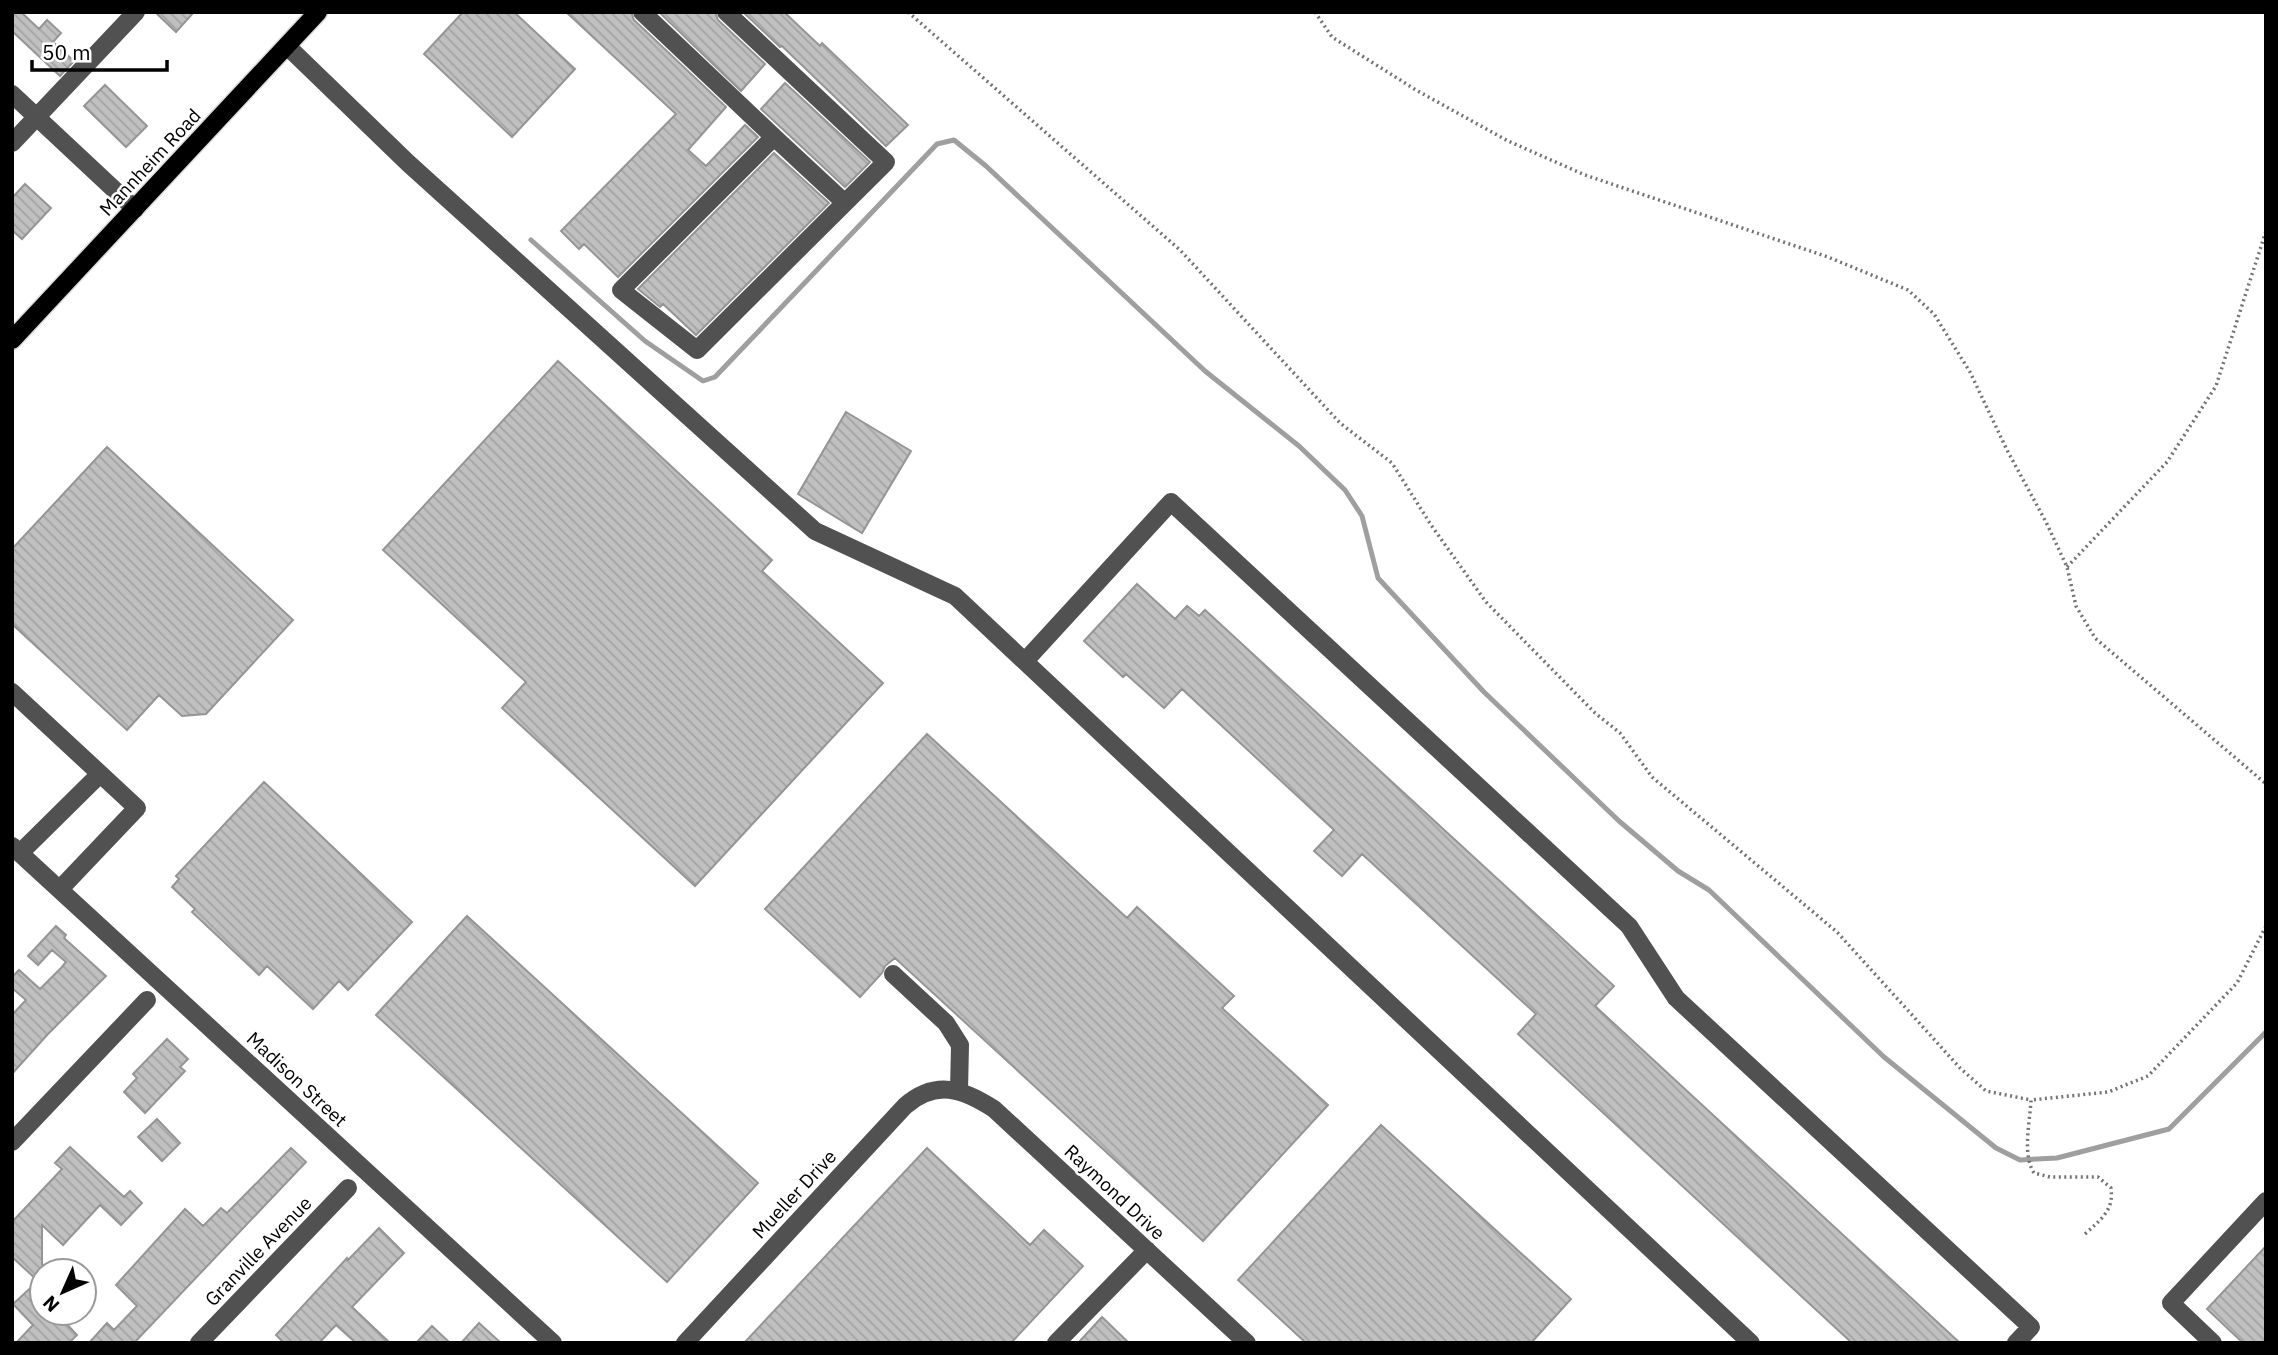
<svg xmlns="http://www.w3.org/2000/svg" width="2278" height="1355" viewBox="0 0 2278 1355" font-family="'IBM Plex Sans',sans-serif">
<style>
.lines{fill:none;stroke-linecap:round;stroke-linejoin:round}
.stream{stroke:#9f9f9f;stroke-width:5}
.building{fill:url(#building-back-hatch);stroke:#959595;stroke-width:2}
.major-casing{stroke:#dbdbdb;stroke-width:21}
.path{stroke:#737373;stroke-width:3.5;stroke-dasharray:2 3.5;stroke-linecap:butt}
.minor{stroke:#515151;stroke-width:18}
.major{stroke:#000;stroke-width:18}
.labels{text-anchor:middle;stroke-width:5;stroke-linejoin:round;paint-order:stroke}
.street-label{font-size:19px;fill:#000;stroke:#fff}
</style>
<defs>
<pattern id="building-back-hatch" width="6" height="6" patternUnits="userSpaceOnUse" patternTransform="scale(1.75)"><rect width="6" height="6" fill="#c0c0c0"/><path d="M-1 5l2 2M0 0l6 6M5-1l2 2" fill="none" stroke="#a3a3a3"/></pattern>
</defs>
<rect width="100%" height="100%" fill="#fff"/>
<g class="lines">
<path class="stream" d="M531 240 645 341 703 381 715 377 937 144 954 140 986 166 1205 371 1299 446 1345 490 1362 516 1378 578 1484 692 1619 821 1678 871 1709 890 1884 1057 1996 1148 2020 1160 2057 1158 2169 1129 2266 1032"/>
</g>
<path class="building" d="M12 12H21L39 29 47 20 61 33 53 42 74 61 60 76 12 31Z
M155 12H194L176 32Z
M463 12H514L575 69 512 137 424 54Z
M566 12H631L634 20 726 107 688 150 706 166 745 125 758 137 618 277 584 244 579 249 561 231 676 114Z
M659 12H715L718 20 765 64 741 91Z
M743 12H784L820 46 822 43 908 125 886 146 782 46 780 47Z
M785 83 870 162 845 187 761 109Z
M105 85 147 126 126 147 84 106Z
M774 153 829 203 696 335 663 304 660 307 638 289Z
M25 184 51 208 22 239 12 230V198Z
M558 361 772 560 762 571 883 683 695 886 502 708 526 682 383 550Z
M846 412 911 451 862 533 798 494Z
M107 447 293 620 206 714 182 716 159 695 127 730 12 624V549Z
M1137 584 1175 619 1187 606 1199 616 1205 610 1614 986 1595 1006 1960 1343H1852L1518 1034 1536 1014 1362 854 1342 876 1314 851 1334 830 1182 689 1164 708 1126 674 1123 677 1084 641Z
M927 734 1127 918 1137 907 1234 996 1222 1008 1328 1105 1203 1241 895 958 885 966 882 973 860 997 765 909Z
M264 782 412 922 348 990 339 981 313 1009 267 966 259 975 192 912 195 909 172 887 179 879 176 876Z
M467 916 758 1183 667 1282 376 1015Z
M56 926 66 935 64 938 106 976 48 1034 12 1074V1015L26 1000 12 988V977L19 970 40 989 61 968 66 962 52 950 38 965 28 956Z
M167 1039 188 1059 180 1067 185 1071 145 1113 124 1092 137 1078 133 1074Z
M157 1119 180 1143 162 1161 138 1137Z
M1381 1125 1571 1299 1531 1343H1306L1238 1280Z
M70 1147 124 1197 130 1191 142 1203 121 1225 100 1205 63 1245 42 1225V1313H50L60 1323 63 1320 77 1335 69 1343H16L33 1325 13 1304 38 1281 12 1257V1222L62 1169 55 1163Z
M291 1148 306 1162 134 1343H89L107 1323 114 1330 137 1306 116 1285 185 1209 203 1226 221 1208 227 1213Z
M927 1148 1030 1245 1044 1230 1083 1266 1011 1343H744Z
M379 1228 404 1253 352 1307 390 1343H356L336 1325 319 1343H284L276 1335 347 1258 348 1260Z
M2266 1246V1343H2243L2207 1309Z
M1102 1317 1129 1343H1078Z
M479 1323 501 1343H461Z
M432 1326 450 1343H416Z"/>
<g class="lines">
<g class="major-casing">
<path id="major" d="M12 340 318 12"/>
</g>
<path class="path" d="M908 12 1180 250 1340 423 1392 463 1431 525 1486 602 1595 713 1620 733 1652 777 1837 932 1960 1068 1986 1091 2031 1100
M1315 12 1332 37 1416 90 1508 141 1585 175 1828 257 1908 290 1934 314 1970 372 2007 450 2046 522 2067 567 2076 606 2095 638 2266 784
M2067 567 2167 462 2216 386 2266 231
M2085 1234C2101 1219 2114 1211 2111 1188L2098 1177H2050L2034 1173C2022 1154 2030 1122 2031 1100L2108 1092 2148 1076 2237 983 2266 926"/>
<path class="minor" d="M642 12 774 137 621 290 697 350 886 162 726 12
M287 46 408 163 815 531 955 596 1751 1343
M12 94 135 209
M774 137 844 202
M12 143 136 12
M1026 660 1171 502 1629 926 1676 998 2031 1327 2016 1343
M12 692 137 808 60 889
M12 846 553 1343
M20 853 100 774
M893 974 946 1023 960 1045 959 1091
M12 1142 147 1000
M199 1343 348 1188
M685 1343 905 1106C936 1079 963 1089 994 1109L1247 1343
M1056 1343 1147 1250
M2213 1343 2171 1303 2266 1201"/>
<use href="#major" class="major"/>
</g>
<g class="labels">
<g class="street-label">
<text transform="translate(150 162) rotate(-47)" y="7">Mannheim Road</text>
<text transform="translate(297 1079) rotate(43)" y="7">Madison Street</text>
<text transform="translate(1115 1192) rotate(43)" y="7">Raymond Drive</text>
<text transform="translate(794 1194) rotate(-47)" y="7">Mueller Drive</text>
<text transform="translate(258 1251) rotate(-46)" y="7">Granville Avenue</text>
</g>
</g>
<rect width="2278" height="1355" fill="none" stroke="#000000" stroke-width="28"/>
<g transform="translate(63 1292) rotate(225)"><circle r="33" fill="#ffffff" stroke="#999999" stroke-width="2"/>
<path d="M0-5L12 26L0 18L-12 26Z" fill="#000000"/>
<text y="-10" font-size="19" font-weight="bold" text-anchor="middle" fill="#000000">N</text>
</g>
<path d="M32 60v10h135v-10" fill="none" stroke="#000000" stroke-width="3.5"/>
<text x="42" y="60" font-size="21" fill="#000000" stroke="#ffffff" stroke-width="5" paint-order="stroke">50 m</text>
</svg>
